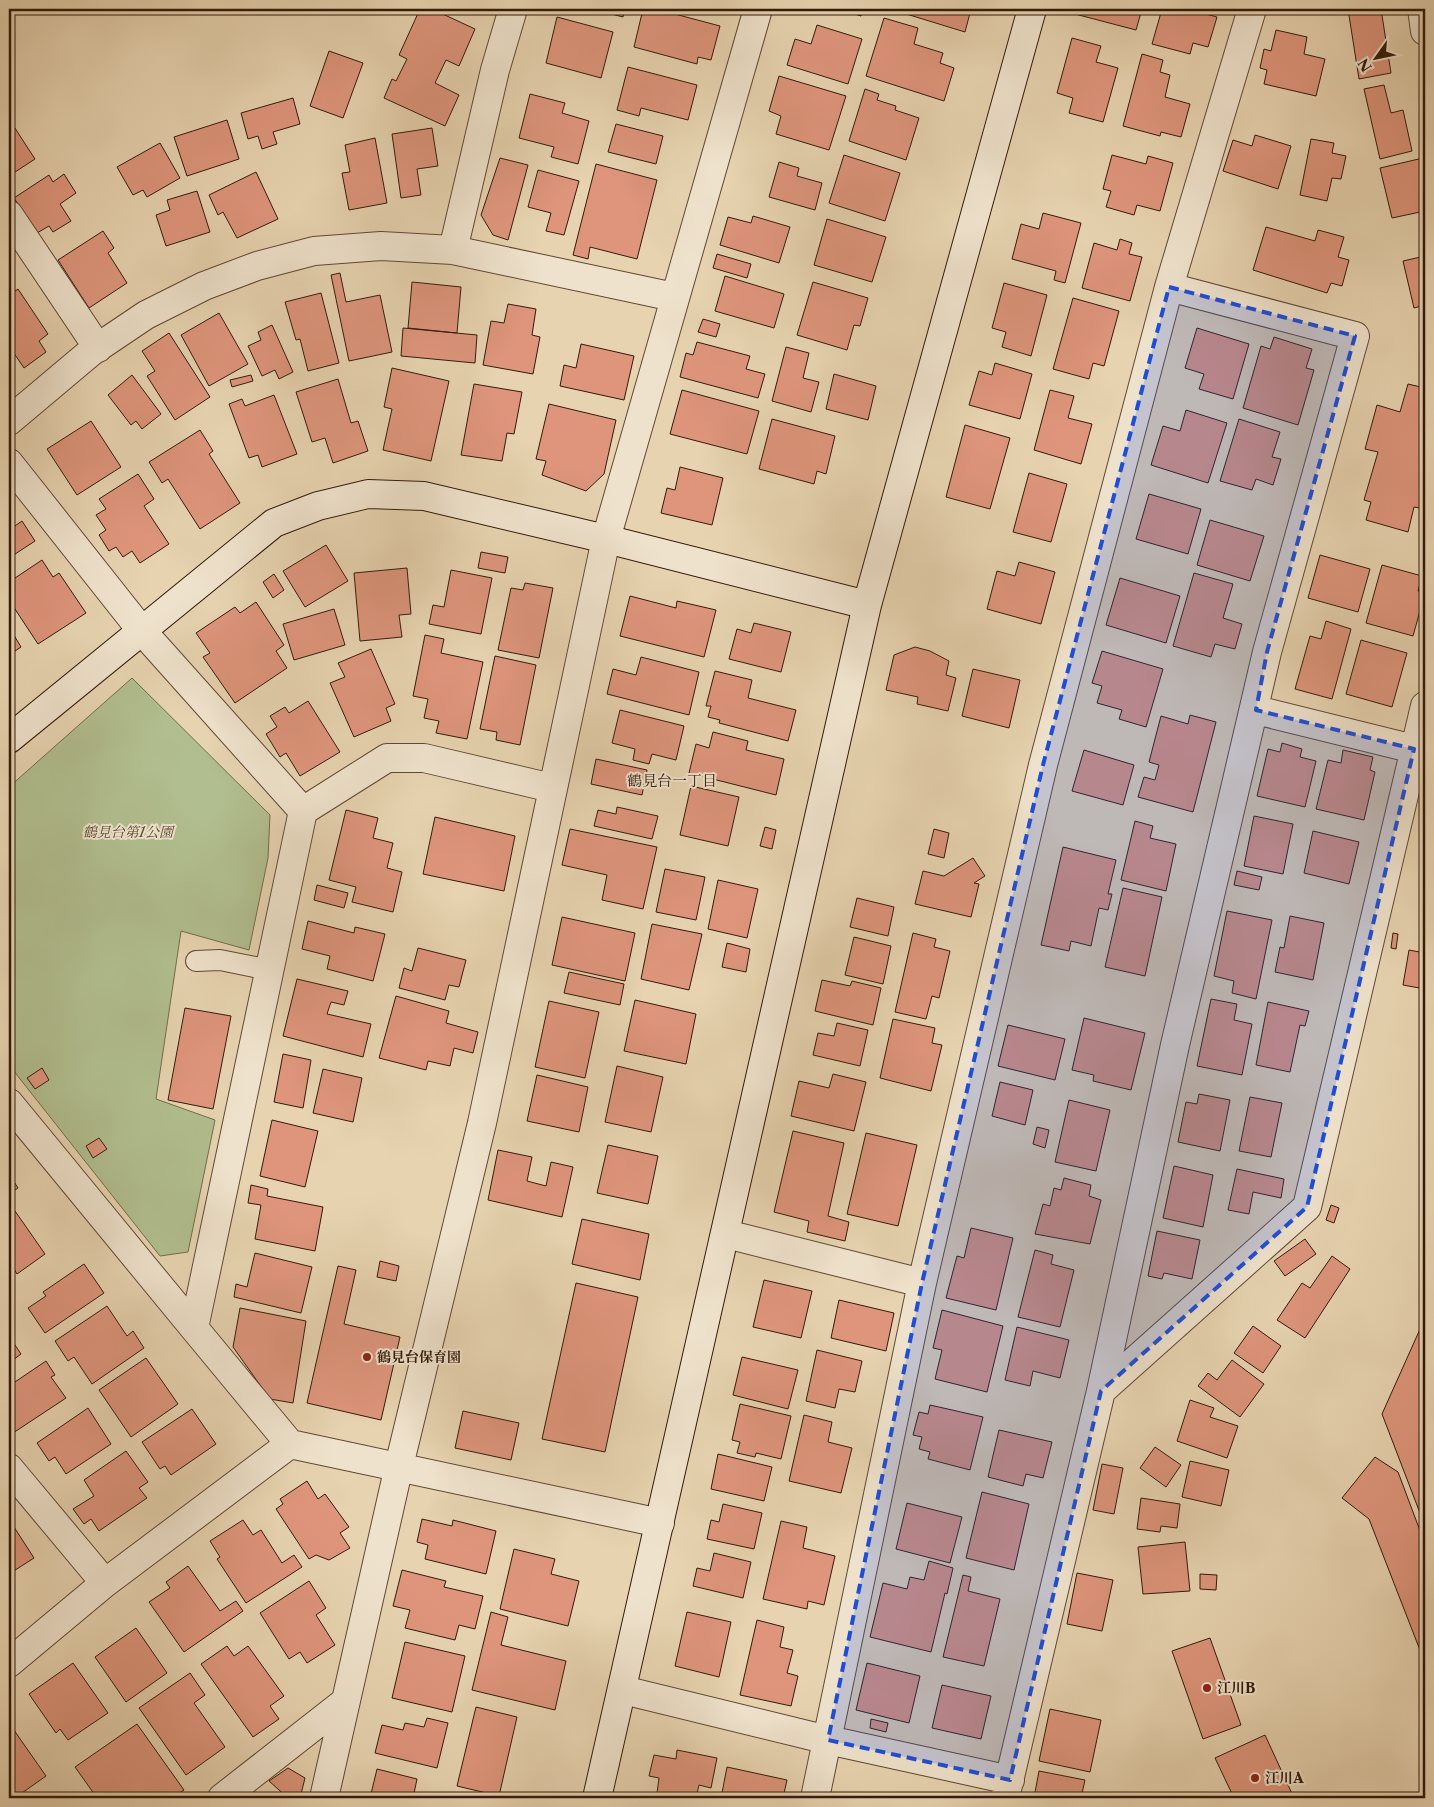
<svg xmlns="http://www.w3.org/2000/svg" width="1434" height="1807" viewBox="0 0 1434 1807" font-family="'Libre Caslon Text','Noto Serif JP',serif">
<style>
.green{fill:#b1be8f;stroke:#726c4c}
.building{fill:#de957c;stroke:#331a0a}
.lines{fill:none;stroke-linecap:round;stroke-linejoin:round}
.lane-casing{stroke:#604834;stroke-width:22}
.street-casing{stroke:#604834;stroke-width:30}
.secondary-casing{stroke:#331a0a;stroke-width:30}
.lane{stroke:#efe2cc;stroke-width:20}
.street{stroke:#efe2cc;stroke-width:28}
.secondary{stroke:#efe2cc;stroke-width:28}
.marked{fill:#1d4ed8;fill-opacity:0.2;stroke:#1d4ed8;stroke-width:4;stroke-dasharray:10 6;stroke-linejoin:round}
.poi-dot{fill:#8f2418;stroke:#efe2cc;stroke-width:2}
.labels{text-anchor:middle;stroke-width:4;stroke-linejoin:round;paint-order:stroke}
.park-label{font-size:14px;font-style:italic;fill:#594b32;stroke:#efe2cc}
.poi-label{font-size:14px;font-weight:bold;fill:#331a0a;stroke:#efe2cc;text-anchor:start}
.neighbourhood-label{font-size:15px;fill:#331a0a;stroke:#efe2cc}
</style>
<rect width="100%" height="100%" fill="#e7d3b0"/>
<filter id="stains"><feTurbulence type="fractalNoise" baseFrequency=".004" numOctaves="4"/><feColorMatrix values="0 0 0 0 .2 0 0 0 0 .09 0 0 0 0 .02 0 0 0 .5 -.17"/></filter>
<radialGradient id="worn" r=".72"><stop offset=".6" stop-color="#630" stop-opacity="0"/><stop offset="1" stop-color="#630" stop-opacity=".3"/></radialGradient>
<path class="green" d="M132 678 270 815 268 858 249 950 181 931 156 1099 215 1120 188 1252 160 1256 9 1065V787Z"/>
<path class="building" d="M420 9H432L475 29 459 66 446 60 435 83 459 95 445 126 384 98 392 79 396 81 407 59 399 55Z
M592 9H625L623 17Z
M643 9H656L720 26 711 60 698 57 697 64 634 47Z
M839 9H863L861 16Z
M890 9H971L965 32Z
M1077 9H1142L1136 30 1075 14Z
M1162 9H1188L1217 17 1208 47 1193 43 1190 54 1152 44Z
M1348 9H1381L1391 73 1359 79Z
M557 17 613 32 601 78 546 63Z
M884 18 918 28 914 44 943 53 940 63 954 68 944 101 866 76Z
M817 25 862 39 848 84 787 65 795 39 811 44Z
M1276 30 1307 37 1304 54 1325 59 1316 96 1264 84 1267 70 1260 68 1264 49 1271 51Z
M1072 38 1101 46 1096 62 1118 68 1103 122 1069 113 1073 98 1057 93Z
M329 51 363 63 343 118 310 106Z
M1142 54 1163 60 1160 72 1170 75 1165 97 1190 104 1181 137 1161 132 1160 136 1123 126Z
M628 67 697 85 688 120 641 108 639 116 617 110Z
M779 76 846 96 829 150 776 134 781 116 769 111Z
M1384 85 1391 113 1403 110 1412 151 1380 159 1364 89Z
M865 89 879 94 877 100 896 106 895 110 919 118 906 160 849 141Z
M530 94 565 103 562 113 589 121 578 164 551 157 554 147 519 138Z
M293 98 300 124 273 132 277 144 262 149 258 136 248 139 241 113Z
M9 119 35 159 9 176Z
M227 120 239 159 187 176 174 137Z
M616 124 663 136 656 164 608 152Z
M432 128 438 166 417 169 421 195 401 198 392 134Z
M1255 135 1291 146 1278 189 1223 171 1233 140 1252 146Z
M375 138 387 203 349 210 342 173 350 172 345 145Z
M1311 139 1334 143 1332 153 1346 156 1341 179 1332 178 1327 201 1300 195Z
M160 143 180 178 147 197 143 190 133 195 117 167Z
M844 155 900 173 885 221 829 203Z
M1112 155 1146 164 1148 156 1173 163 1160 211 1137 205 1134 215 1106 207 1111 191 1103 189Z
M500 158 528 165 508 240 493 235 481 215Z
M1423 158 1425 167V211L1392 218 1380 168Z
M779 162 799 168 797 176 822 183 815 210 769 197Z
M596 164 657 180 637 259 590 247 588 259 573 255Z
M538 170 579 181 564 235 546 231 551 213 528 207Z
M256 172 278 219 237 238 223 212 218 215 209 195Z
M64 174 76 193 60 204 71 221 53 232 49 226 37 233 14 198 49 175 53 182Z
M197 191 210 232 166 246 156 215 170 210 167 200Z
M1043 213 1081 223 1065 283 1054 280 1056 271 1012 259 1021 224 1039 229Z
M753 216 790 227 779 263 720 245 728 217 751 223Z
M827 219 886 237 872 282 814 265Z
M1266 227 1315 241 1318 230 1344 237 1338 257 1349 260 1342 286 1331 283 1327 293 1253 270Z
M103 231 114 248 108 253 127 283 89 308 58 260Z
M1120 239 1132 243 1129 254 1142 257 1130 301 1082 288 1094 243 1117 250Z
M717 254 751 264 747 278 713 268Z
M1425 256V305L1414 308 1403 261Z
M340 273 346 302 380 295 392 352 349 361 331 275Z
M725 276 784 294 774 328 715 311Z
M412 282 461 287 457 333 408 328Z
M813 282 868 298 860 326 854 325 847 350 797 335Z
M1004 283 1047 295 1031 356 1002 347 1006 332 992 328Z
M18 289 48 334 39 341 46 352 24 368 9 346V295Z
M321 293 339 363 308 371 300 339 296 340 285 302Z
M1073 298 1119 311 1104 366 1093 363 1089 379 1053 369Z
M508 304 536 309 532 335 540 337 533 374 483 365 491 321 504 323Z
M219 313 248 364 209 386 181 335Z
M703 319 720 324 716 337 698 332Z
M272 325 293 372 279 379 275 370 262 376 248 346 261 340 258 332Z
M403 328 477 335 475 363 401 356Z
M1197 328 1249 344 1233 399 1199 389 1204 374 1185 368Z
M169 333 210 397 175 420 147 376 155 371 142 351Z
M1274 337 1312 349 1306 368 1314 370 1298 425 1243 408 1261 346 1270 349Z
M697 342 750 356 746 369 765 374 758 398 680 377 686 353 693 355Z
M581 344 634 356 624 400 560 386 564 365 576 368Z
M786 347 809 353 803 378 819 382 811 412 772 401Z
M995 363 1032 374 1020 419 969 405 979 371 992 375Z
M392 368 449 381 431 461 383 450 392 409 384 407Z
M834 374 876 386 868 420 826 409Z
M132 375 161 414 142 429 136 421 131 425 108 395Z
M251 375 253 381 232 387 230 380Z
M338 379 351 423 358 421 368 451 333 463 325 438 312 442 296 392Z
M474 384 522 392 514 434 507 433 502 461 461 455Z
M1408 384 1425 388V509L1414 507 1408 532 1366 520 1371 502 1364 500 1378 452 1365 449 1377 405 1400 412Z
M682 390 759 411 747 454 670 434Z
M1050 390 1074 396 1068 418 1092 424 1081 464 1034 450Z
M274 395 297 454 262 467 258 455 249 458 229 404 242 399 245 406Z
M549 404 616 420 604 474 586 491 542 475 546 461 536 459Z
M1186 410 1227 423 1208 483 1151 465 1163 426 1180 431Z
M772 419 835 436 826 474 817 471 814 484 759 469Z
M1239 419 1280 432 1272 457 1281 459 1273 485 1256 479 1252 490 1220 481Z
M91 421 121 467 77 495 47 449Z
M965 425 1010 438 990 509 946 497Z
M200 430 213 451 209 454 240 503 200 529 168 479 162 483 149 462Z
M680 467 723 478 712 525 661 513 667 488 675 490Z
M1029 473 1067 484 1051 542 1013 532Z
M138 474 154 499 144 506 169 544 140 563 132 551 123 557 116 547 109 551 99 535 106 530 96 515 106 509 99 499Z
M1149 494 1201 509 1188 554 1136 539Z
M1210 520 1264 536 1250 581 1197 565Z
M22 521 35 541 9 558V530Z
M326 545 348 581 305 607 283 571Z
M481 552 508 557 505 573 478 568Z
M1320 555 1370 569 1358 612 1308 598Z
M42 560 53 577 59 573 86 613 38 644 9 600V582Z
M1019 562 1055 572 1041 624 987 609 997 571 1015 576Z
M1382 565 1422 576 1418 591 1425 593 1413 636 1366 623Z
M407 568 411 614 399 615 402 637 360 641 354 573Z
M451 570 492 578 481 634 429 624 433 605 444 607Z
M1194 573 1233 584 1223 618 1242 624 1235 649 1215 644 1211 657 1173 646Z
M274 574 284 590 273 598 263 582Z
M1120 578 1180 596 1166 643 1106 625Z
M525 583 553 588 539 658 498 650 511 588 523 590Z
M630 596 676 608 677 601 716 610 704 657 620 636Z
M256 602 284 645 276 651 287 668 235 703 203 657 210 653 196 633 235 607 240 613Z
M334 609 345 645 294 660 283 624Z
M1326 621 1351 629 1332 699 1295 689 1310 636 1321 639Z
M754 623 791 632 781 672 729 659 737 629 751 633Z
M9 627 21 647 9 655Z
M425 635 444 639 441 653 483 662 467 739 436 733 439 721 424 718 428 699 413 696Z
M1361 640 1407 653 1392 707 1346 694Z
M915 647 930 651 949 661 946 675 956 678 948 711 917 704 918 697 886 690 894 655Z
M371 649 395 704 386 708 391 721 354 737 330 683 345 677 338 663Z
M1102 651 1163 669 1146 727 1119 719 1122 710 1097 703 1102 686 1092 683Z
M495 656 536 665 520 745 496 740 497 732 480 729Z
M641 657 699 672 689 715 607 694 613 669 636 675Z
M973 669 1020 680 1009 728 962 716Z
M715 671 752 680 748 698 796 710 788 741 719 723 720 720 708 717 711 706H706Z
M308 701 340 752 300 776 286 753 280 757 266 734 277 727 270 716 285 707 289 713Z
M620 710 684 726 676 760 652 754 649 764 633 760 635 749 612 743Z
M1190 715 1216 722 1193 812 1138 797 1144 777 1155 780 1159 765 1149 762 1161 716 1188 724Z
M713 732 748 741 746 750 784 759 776 795 689 773 696 744 709 748Z
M1282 743 1302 749 1300 757 1316 761 1305 807 1257 796 1268 749 1280 752Z
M1084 750 1134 765 1123 805 1072 791Z
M1343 750 1373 757 1370 770 1375 772 1364 820 1316 809 1328 760 1341 763Z
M596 759 647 770 642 795 591 784Z
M691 786 739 797 728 846 680 835Z
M617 807 658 816 652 839 594 826 598 810 616 814Z
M346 810 378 818 373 838 393 843 387 868 402 872 393 912 352 902 356 887 329 880Z
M1254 816 1293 824 1283 874 1244 866Z
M1425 816V840L1420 839Z
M435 817 515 836 504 891 423 874Z
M1135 821 1153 826 1150 838 1176 844 1166 891 1121 880Z
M765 827 776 830 772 849 760 846Z
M570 829 657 847 643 909 602 900 607 875 562 865Z
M934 829 949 833 944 858 928 854Z
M1313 831 1359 842 1349 884 1304 873Z
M1063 847 1116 860 1108 894H1112L1108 910 1099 908 1091 946 1071 941 1069 951 1041 945Z
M973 858 985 876 974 883 979 884 971 917 915 904 923 871 944 876Z
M665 869 705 877 696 920 656 912Z
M1237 871 1262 877 1259 890 1234 885Z
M718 880 758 889 747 938 708 929Z
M317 885 348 893 344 908 314 900Z
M1123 888 1162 897 1145 976 1105 967Z
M857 898 894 907 888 936 850 927Z
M1227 911 1272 920 1256 999 1232 993 1234 981 1214 976Z
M1290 916 1324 923 1313 980 1275 972 1280 947 1284 948Z
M562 917 635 933 625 981 552 965Z
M308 921 354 933 355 927 385 934 373 981 327 969 330 956 302 949Z
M652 924 702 934 689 990 641 979Z
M913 933 936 939 934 947 950 951 939 998 932 996 926 1019 895 1012Z
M1393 933 1398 934 1396 949 1391 948Z
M854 937 891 946 883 984 845 975Z
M727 943 750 949 746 972 722 967Z
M418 948 466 960 459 987 449 985 445 1000 399 988 404 968 412 971Z
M1409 950 1425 953V989L1403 985Z
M569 972 624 984 620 1005 564 993Z
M297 979 348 991 344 1005 331 1002 327 1014 371 1024 363 1057 283 1036Z
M822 980 850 986 852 981 881 988 873 1025 815 1011Z
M396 996 449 1011 446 1023 478 1032 473 1053 454 1048 450 1066 428 1061 426 1070 379 1058Z
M1211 999 1237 1004 1234 1020 1252 1024 1242 1075 1197 1066Z
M635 1000 696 1014 686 1064 624 1051Z
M549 1001 599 1012 585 1078 535 1067Z
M1268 1002 1309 1011 1305 1026 1300 1025 1290 1072 1256 1065Z
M185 1008 231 1016 213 1109 168 1100Z
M1084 1018 1145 1033 1131 1090 1093 1081 1094 1075 1072 1070Z
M893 1019 935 1028 932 1043 942 1045 931 1091 880 1078Z
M837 1023 868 1030 860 1066 813 1055 818 1033 834 1036Z
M1008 1025 1065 1039 1055 1080 998 1066Z
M283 1054 311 1060 303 1108 274 1102Z
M617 1066 663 1077 651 1132 605 1122Z
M42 1068 49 1080 35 1089 27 1078Z
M323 1069 362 1078 353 1122 313 1113Z
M833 1074 866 1082 854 1131 791 1116 799 1081 829 1088Z
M537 1075 588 1087 579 1132 527 1121Z
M1000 1082 1033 1090 1025 1125 992 1116Z
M1199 1094 1230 1100 1220 1151 1178 1142 1186 1102 1197 1104Z
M1250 1097 1282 1103 1271 1157 1239 1151Z
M1069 1100 1110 1110 1096 1171 1055 1162Z
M272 1120 318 1131 305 1187 260 1176Z
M1037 1127 1049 1130 1045 1148 1033 1144Z
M793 1131 844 1143 828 1216 849 1222 845 1241 807 1232 809 1221 774 1212Z
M866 1133 917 1145 898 1226 847 1214Z
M99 1138 107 1149 93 1158 86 1146Z
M608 1145 658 1156 648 1204 597 1193Z
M498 1150 532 1157 527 1181 546 1186 551 1162 573 1167 562 1217 488 1200Z
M1174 1166 1213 1175 1203 1227 1163 1218Z
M1237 1169 1284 1179 1281 1198 1253 1192 1249 1214 1228 1210Z
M9 1174 18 1188 9 1194Z
M1064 1178 1091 1185 1089 1196 1101 1200 1090 1244 1035 1234 1043 1204 1050 1206 1054 1188 1061 1190Z
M251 1185 268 1189 267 1196 323 1207 315 1251 255 1239 261 1205 248 1203Z
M1331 1205 1339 1208 1334 1223 1326 1220Z
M15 1211 45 1254 17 1274 9 1261V1216Z
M582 1219 649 1234 640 1280 572 1264Z
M971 1228 1013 1238 996 1310 946 1298 957 1256 964 1258Z
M1157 1231 1200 1240 1192 1279 1164 1273 1162 1279 1148 1276Z
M1305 1239 1316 1254 1285 1276 1274 1261Z
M1035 1250 1053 1255 1051 1264 1074 1270 1060 1327 1018 1317Z
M255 1253 312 1267 301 1313 234 1297 236 1284 247 1287Z
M1332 1256 1350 1269 1305 1338 1277 1320 1302 1283 1310 1288Z
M380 1261 399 1266 396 1281 377 1277Z
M84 1264 104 1293 45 1333 28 1308 46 1296 43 1292Z
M338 1266 356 1270 344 1324 400 1337 381 1420 307 1403Z
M764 1280 812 1291 801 1338 753 1327Z
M576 1283 638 1297 605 1452 542 1439Z
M839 1300 894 1313 886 1351 831 1338Z
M107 1306 127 1336 133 1331 144 1348 92 1384 74 1357 68 1361 55 1341Z
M240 1308 306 1321 293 1403 270 1399 233 1347Z
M942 1310 1003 1326 987 1392 935 1379 942 1350 933 1348Z
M1425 1318V1526L1382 1414Z
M1253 1326 1281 1346 1263 1373 1234 1353Z
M1017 1327 1069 1340 1060 1378 1033 1371 1030 1386 1005 1380Z
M11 1339 21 1354 9 1363V1340Z
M817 1350 862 1361 855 1392 839 1389 835 1408 806 1401Z
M742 1357 798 1370 788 1409 733 1395Z
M146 1358 178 1404 131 1437 99 1390Z
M1232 1360 1264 1384 1240 1417 1198 1386 1208 1373 1217 1380Z
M46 1361 55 1375 51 1377 66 1398 10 1435 9 1398 12 1396 9 1386Z
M1190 1400 1214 1408 1210 1417 1238 1426 1227 1458 1177 1441Z
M740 1404 791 1416 781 1459 756 1453 755 1457 737 1453 740 1442 732 1440Z
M930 1405 983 1417 970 1470 928 1459 930 1452 919 1449 922 1437 913 1435 919 1412 928 1414Z
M88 1408 111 1444 66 1474 55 1457 49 1461 37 1443Z
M192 1409 216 1444 171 1475 165 1466 160 1469 142 1442Z
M463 1411 519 1423 511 1460 455 1448Z
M804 1415 832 1422 828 1442 852 1448 841 1493 789 1481Z
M999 1430 1052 1442 1043 1478 1026 1474 1023 1486 988 1477Z
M1155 1447 1181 1465 1166 1487 1140 1468Z
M126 1451 148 1482 139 1488 147 1498 99 1531 91 1519 84 1524 73 1509 94 1496 84 1480Z
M718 1454 772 1467 764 1501 711 1489Z
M1375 1457 1398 1472 1425 1544V1663L1369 1519 1342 1498Z
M1190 1461 1229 1470 1221 1506 1182 1497Z
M1102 1464 1123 1468 1114 1514 1093 1510Z
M307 1481 318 1499 325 1494 349 1527 340 1533 350 1548 329 1560 316 1555 309 1559 276 1509 283 1504 280 1499Z
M982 1492 1029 1504 1014 1570 966 1558Z
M1141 1498 1180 1504 1177 1528 1161 1526 1160 1532 1137 1529Z
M907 1503 962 1517 950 1563 896 1549Z
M723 1504 762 1513 754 1549 707 1539 711 1520 719 1522Z
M422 1519 452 1526 453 1520 496 1531 486 1574 425 1559 428 1545 417 1542Z
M243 1520 253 1535 261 1530 282 1563 294 1555 302 1567 246 1603 217 1559 220 1557 210 1541Z
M781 1521 807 1527 803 1548 835 1556 824 1605 808 1601 807 1609 763 1599Z
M14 1527 34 1558 9 1574 13 1580 9 1583V1530Z
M1185 1542 1190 1591 1143 1594 1138 1547Z
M514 1549 555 1559 551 1574 579 1581 568 1626 500 1609Z
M714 1553 751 1562 743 1598 693 1586 697 1568 710 1571Z
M929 1561 953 1568 947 1594 945 1593 931 1652 870 1637 883 1583 907 1589 910 1577 924 1580Z
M188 1566 220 1611 236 1601 243 1611 184 1652 149 1602 170 1588 166 1582Z
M402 1570 446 1581 444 1587 483 1596 475 1629 459 1625 455 1640 405 1628 410 1610 393 1606Z
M1077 1573 1113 1580 1102 1631 1067 1624Z
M1200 1574 1217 1575 1216 1590 1200 1589Z
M963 1575 971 1577 968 1591 1000 1599 984 1666 943 1657Z
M309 1581 326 1608 316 1615 335 1645 307 1663 300 1652 289 1659 260 1613Z
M491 1612 508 1617 501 1645 566 1661 555 1710 472 1690Z
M687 1612 731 1622 719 1677 675 1666Z
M757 1620 784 1627 780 1647 793 1650 787 1673 798 1676 791 1706 740 1695Z
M136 1628 167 1673 126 1702 95 1657Z
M1210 1638 1241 1725 1203 1739 1172 1651Z
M405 1642 465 1656 452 1712 392 1698Z
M227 1646 234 1656 248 1646 284 1696 270 1706 279 1719 253 1737 201 1664Z
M73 1663 108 1713 68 1740 60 1729 56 1733 29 1694Z
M867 1663 920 1676 909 1723 856 1710Z
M190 1673 205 1695 194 1703 225 1747 186 1775 139 1708Z
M942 1685 991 1696 981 1739 932 1728Z
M476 1707 517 1717 499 1796 457 1786Z
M1050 1709 1101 1720 1090 1772 1039 1761Z
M427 1718 448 1723 437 1768 375 1753 382 1725 403 1730 405 1723 424 1727Z
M871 1719 888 1723 886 1732 870 1728Z
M9 1723 46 1776 15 1798H9Z
M137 1724 184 1790 172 1798H97L75 1767Z
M1265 1735 1294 1798H1234L1215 1758Z
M677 1750 717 1758 711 1788 699 1785 696 1798H683L657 1793 659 1778 649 1776 654 1755 676 1759Z
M727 1767 787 1780 783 1798H721Z
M288 1768 305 1778 300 1798H288L269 1781Z
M377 1769 417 1779 413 1798H370Z
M1039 1771 1085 1780 1081 1798H1034Z"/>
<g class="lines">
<g class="lane-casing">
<path id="lane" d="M196 961 220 960 270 970"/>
</g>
<g class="street-casing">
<path id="street" d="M1422 9 1425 31
M9 215 98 348
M453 250 495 70 513 9
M9 421 91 352 146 315 204 286 257 266 314 251 381 246 453 250 674 297
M9 463 142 631 303 811 194 1328 290 1444 660 1523
M1256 710 1414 749
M303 811 387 758H424L552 788
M9 1103 194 1328
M726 1234 922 1283
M1101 1391 1307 1207 1425 706
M9 1468 105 1583
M9 1663 105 1583 290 1444
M623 1690 828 1740 1010 1780
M222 1798 346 1701
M324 1798 399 1466 482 1123 606 539 758 9
M815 1798 922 1283 1043 765 1169 287
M1005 1798 1101 1391 1175 1045 1267 652 1355 336 1169 287 1252 9"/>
</g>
<g class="secondary-casing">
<path id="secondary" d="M9 739 274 523 318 506 368 494 424 496 606 539 867 605
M597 1798 867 605 1032 9"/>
</g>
<use href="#lane" class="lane"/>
<use href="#street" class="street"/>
<use href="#secondary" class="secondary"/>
</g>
<path class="marked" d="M1169 287 1355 336 1267 652 1256 710 1414 749 1307 1207 1101 1391 1010 1780 828 1740 922 1283 1043 765Z"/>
<g class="poi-dot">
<circle cx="367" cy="1357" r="5"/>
<circle cx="1207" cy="1688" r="5"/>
<circle cx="1255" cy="1778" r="5"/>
</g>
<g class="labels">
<g class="park-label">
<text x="128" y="837">鶴見台第1公園</text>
</g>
<g class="poi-label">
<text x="377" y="1362">鶴見台保育園</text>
<text x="1217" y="1693">江川B</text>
<text x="1265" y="1783">江川A</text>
</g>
<g class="neighbourhood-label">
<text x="672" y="786">鶴見台一丁目</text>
</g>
</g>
<rect width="1434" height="1807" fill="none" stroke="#e7d3b0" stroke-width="30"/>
<rect x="10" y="10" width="1414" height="1787" fill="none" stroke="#331a0a" stroke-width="2.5"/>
<rect x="15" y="15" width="1404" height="1777" fill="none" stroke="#331a0a"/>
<g transform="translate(1376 58) rotate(237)" stroke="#efe2cc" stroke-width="4" paint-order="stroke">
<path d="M0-4L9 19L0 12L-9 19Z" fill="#331a0a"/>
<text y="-8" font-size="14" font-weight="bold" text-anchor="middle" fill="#331a0a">N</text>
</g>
<rect width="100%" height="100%" filter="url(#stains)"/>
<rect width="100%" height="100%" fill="url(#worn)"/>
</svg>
